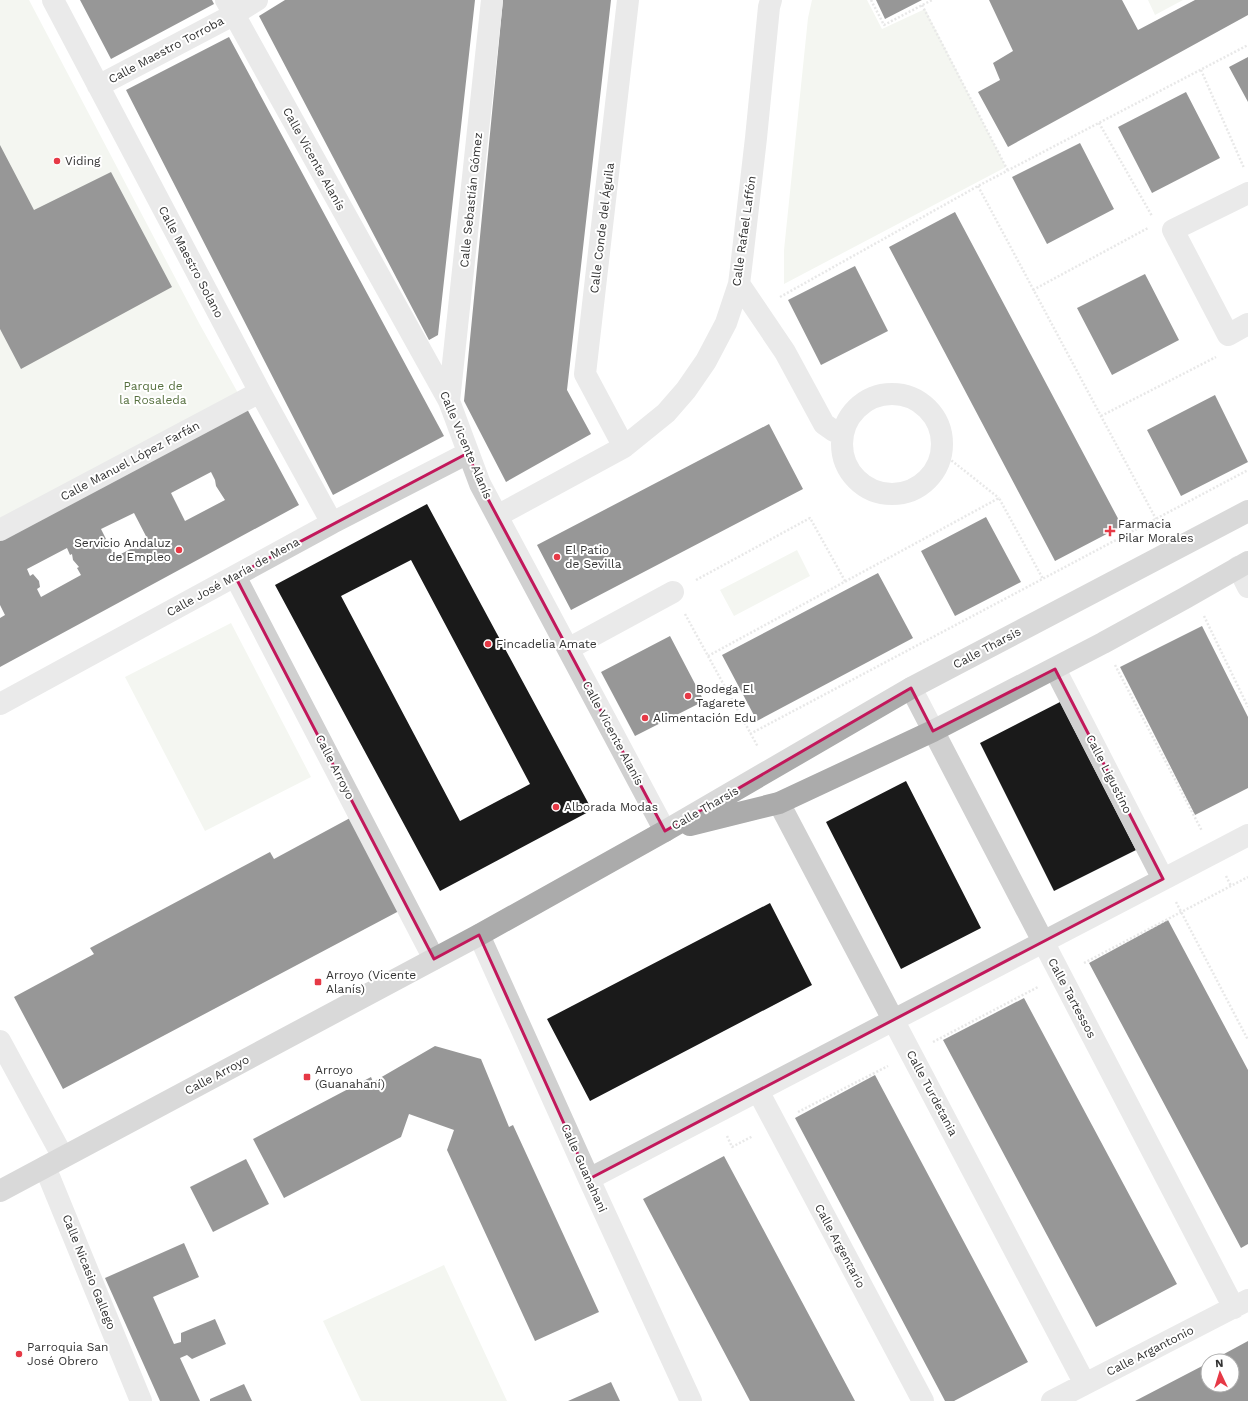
<svg xmlns="http://www.w3.org/2000/svg" width="1248" height="1401" viewBox="0 0 1248 1401" font-family="'Work Sans',sans-serif">
<style>
.green{fill:#e6ecdf}
.building{fill:#1a1a1a;fill-rule:evenodd}
.lines{fill:none;stroke-linecap:round;stroke-linejoin:round}
.path{stroke:#cdcdcd;stroke-width:2.5;stroke-dasharray:2 2;stroke-linecap:butt}
.minor{stroke:#d0d0d0;stroke-width:22}
.major{stroke:#ababab;stroke-width:22}
.marked{fill:none;stroke:#c2185b;stroke-width:3;stroke-linejoin:round}
.poi-dot{fill:#e63946;stroke:#fff;stroke-width:1.5}
.labels{text-anchor:middle;stroke-width:4;stroke-linejoin:round;paint-order:stroke}
.street-label{font-size:12px;fill:#333;stroke:#fff}
.poi-label{font-size:12px;fill:#333;stroke:#fff;text-anchor:start}
.park-label{font-size:12px;fill:#56703f;stroke:#fff}
</style>
<rect width="100%" height="100%" fill="#fff"/>
<path class="green" d="M0 0H29L199 323 238 393 0 520Z
M812 0H867L882 29 925 9 1006 167 784 284V250L808 18Z
M1148 0H1183L1155 15Z
M797 550 810 576 734 616 720 590Z
M231 623 311 777 205 831 125 677Z
M444 1265 507 1401H361L323 1321Z"/>
<path class="building" d="M80 0H212L214 4 111 59Z
M285 0H475L438 335 429 340 259 16Z
M503 0H611L567 390 591 434 506 482 464 401Z
M876 0H922L885 19Z
M989 0H1122L1138 30 1195 0H1248V15L1008 147 978 92 1000 80 993 63 1013 51Z
M229 37 444 436 333 495 126 90Z
M1248 57V102L1229 67Z
M1186 92 1220 158 1152 193 1118 127Z
M1080 143 1114 209 1047 244 1012 177Z
M0 145 34 210 111 172 172 287 21 369 0 329Z
M955 212 1122 526 1055 561 889 247Z
M855 266 888 331 821 365 788 300Z
M1145 274 1179 340 1112 375 1077 308Z
M1215 395 1248 462 1181 496 1147 430Z
M246 407 299 505 0 667V618L5 615 0 605V540ZM211 472 215 480 216 486 225 500 185 521 171 493ZM134 513 148 540 115 557 101 529ZM67 548 70 555 72 554 73 560 79 567 77 568 81 575 41 597 37 589 40 587 39 581 33 574 30 576 27 569Z
M769 424 803 489 571 610 537 545Z
M427 504 592 810 440 891 275 585ZM411 560 530 784 460 821 341 596Z
M986 517 1021 582 955 616 921 551Z
M878 573 913 638 757 721 722 655Z
M1202 626 1248 717V788L1195 815 1120 667Z
M670 636 704 701 635 736 601 672Z
M1060 702 1136 850 1054 891 980 743Z
M906 781 981 928 901 969 826 822Z
M350 818 399 911 63 1089 14 997 94 954 90 948 270 852 274 859Z
M770 903 812 985 590 1101 547 1019Z
M1168 920 1248 1070V1244L1241 1248 1089 963Z
M1024 998 1177 1284 1096 1327 943 1040Z
M435 1046 481 1059 509 1127 513 1125 599 1312 535 1341 447 1150 454 1130 409 1114 401 1137 284 1198 253 1139 371 1077 373 1082Z
M875 1075 1028 1362 954 1401H945L795 1118Z
M724 1156 855 1401H750L643 1199Z
M246 1159 269 1204 213 1232 190 1187Z
M184 1243 199 1277 153 1297 174 1344 181 1342V1333L215 1319 226 1344 192 1359 187 1355 180 1358 200 1401H160L105 1278Z
M1248 1341V1401H1135L1208 1363V1385H1232V1361H1211Z
M611 1382 620 1401H568Z
M244 1384 252 1401H210V1399Z"/>
<g class="lines">
<path class="path" d="M871 0 884 25 932 0
M922 5 1008 171
M1201 70 1244 168
M1099 123 1152 216
M978 186 1156 519
M1033 290 1148 228
M780 297 978 186 1248 45
M1101 416 1216 357
M942 453 999 498
M1145 525 1150 534
M696 580 810 518 845 581
M685 614 758 747
M1204 616 1248 707
M708 656 999 498 1043 579
M1115 665 1202 831
M750 734 1248 470
M1226 876 1231 886
M1176 902 1248 1040
M1084 963 1248 877
M933 1042 1038 987
M798 1112 888 1066
M727 1136 732 1147 753 1136"/>
<path class="minor" d="M53 0 260 392 332 523
M226 0 449 401 480 484 665 831
M98 86 233 15 257 0
M1248 193 1173 230 1228 335 1248 324
M739 284 785 352 824 424 834 431 843 432
M842 444a50 50 0 1 1 100 0a50 50 0 1 1-100 0Z
M449 401 492 0
M624 447 585 374 628 0
M497 516 624 447 666 413 686 390 706 361 726 323 739 284 741 268 756 138 769 7 771 0
M0 530 260 392
M1238 567 1248 587
M235 576 434 959
M568 649 673 592
M1055 669 1163 879
M911 688 1234 1308
M0 704 332 523 468 453
M779 803 1085 1384
M479 935 589 1179 691 1401
M0 1041 63 1157
M758 1091 923 1401
M45 1167 141 1401
M589 1179 1248 835
M1052 1401 1248 1300"/>
<path class="major" d="M690 825 779 803 933 731 1103 643 1185 598 1248 562
M0 1191 479 935 665 831 911 688 1248 511"/>
</g>
<path d="M0 0H1248V1401H0ZM468 453 480 484 665 831 911 688 933 731 1055 669 1163 879 589 1179 479 935 434 959 235 576Z" fill="#fff" fill-opacity=".55" fill-rule="evenodd"/>
<path class="marked" d="M468 453 480 484 665 831 911 688 933 731 1055 669 1163 879 589 1179 479 935 434 959 235 576Z"/>
<g class="poi-dot">
<circle cx="57" cy="161" r="4"/>
<path d="M1108 525h4v4h4v4h-4v4h-4v-4h-4v-4h4z"/>
<circle cx="179" cy="550" r="4"/>
<circle cx="557" cy="557" r="4"/>
<circle cx="488" cy="644" r="4"/>
<circle cx="688" cy="696" r="4"/>
<circle cx="645" cy="718" r="4"/>
<circle cx="556" cy="807" r="4"/>
<rect x="314" y="978" width="8" height="8" rx="2"/>
<rect x="303" y="1073" width="8" height="8" rx="2"/>
<circle cx="19" cy="1354" r="4"/>
</g>
<g class="labels">
<g class="street-label">
<text transform="translate(166 50) rotate(-28)" y="4">Calle Maestro Torroba</text>
<text transform="translate(314 159) rotate(61)" y="4">Calle Vicente Alanís</text>
<text transform="translate(471 200) rotate(-84)" y="4">Calle Sebastián Gómez</text>
<text transform="translate(602 228) rotate(-83)" y="4">Calle Conde del Águila</text>
<text transform="translate(744 231) rotate(-82)" y="4">Calle Rafael Laffón</text>
<text transform="translate(191 262) rotate(62)" y="4">Calle Maestro Solano</text>
<text transform="translate(466 445) rotate(67)" y="4">Calle Vicente Alanís</text>
<text transform="translate(130 461) rotate(-28)" y="4">Calle Manuel López Farfán</text>
<text transform="translate(233 577) rotate(-29)" y="4">Calle José María de Mena</text>
<text transform="translate(987 648) rotate(-28)" y="4">Calle Tharsis</text>
<text transform="translate(613 733) rotate(62)" y="4">Calle Vicente Alanís</text>
<text transform="translate(335 767) rotate(63)" y="4">Calle Arroyo</text>
<text transform="translate(1109 774) rotate(63)" y="4">Calle Ligustino</text>
<text transform="translate(705 808) rotate(-30)" y="4">Calle Tharsis</text>
<text transform="translate(1072 998) rotate(62)" y="4">Calle Tartessos</text>
<text transform="translate(217 1075) rotate(-28)" y="4">Calle Arroyo</text>
<text transform="translate(932 1093) rotate(62)" y="4">Calle Turdetania</text>
<text transform="translate(584 1168) rotate(66)" y="4">Calle Guanahani</text>
<text transform="translate(840 1246) rotate(62)" y="4">Calle Argentario</text>
<text transform="translate(89 1272) rotate(68)" y="4">Calle Nicasio Gallego</text>
<text transform="translate(1150 1351) rotate(-27)" y="4">Calle Argantonio</text>
</g>
<g class="poi-label">
<text x="65" y="165">Viding</text>
<text x="1118" y="528">Farmacia<tspan x="1118" dy="14">Pilar Morales</tspan></text>
<text x="171" y="547" text-anchor="end">Servicio Andaluz<tspan x="171" dy="14">de Empleo</tspan></text>
<text x="565" y="554">El Patio<tspan x="565" dy="14">de Sevilla</tspan></text>
<text x="496" y="648">Fincadelia Amate</text>
<text x="696" y="693">Bodega El<tspan x="696" dy="14">Tagarete</tspan></text>
<text x="653" y="722">Alimentación Edu</text>
<text x="564" y="811">Alborada Modas</text>
<text x="326" y="979">Arroyo (Vicente<tspan x="326" dy="14">Alanís)</tspan></text>
<text x="315" y="1074">Arroyo<tspan x="315" dy="14">(Guanahaní)</tspan></text>
<text x="27" y="1351">Parroquia San<tspan x="27" dy="14">José Obrero</tspan></text>
</g>
<g class="park-label">
<text x="153" y="390">Parque de<tspan x="153" dy="14">la Rosaleda</tspan></text>
</g>
</g>
<g transform="translate(1220 1373) rotate(356)"><circle r="19" fill="#ffffff" stroke="#adadad"/>
<path d="M0-3L7 15L0 10L-7 15Z" fill="#e63946"/>
<text y="-6" font-size="11" font-weight="bold" text-anchor="middle" fill="#333333">N</text>
</g>
</svg>
